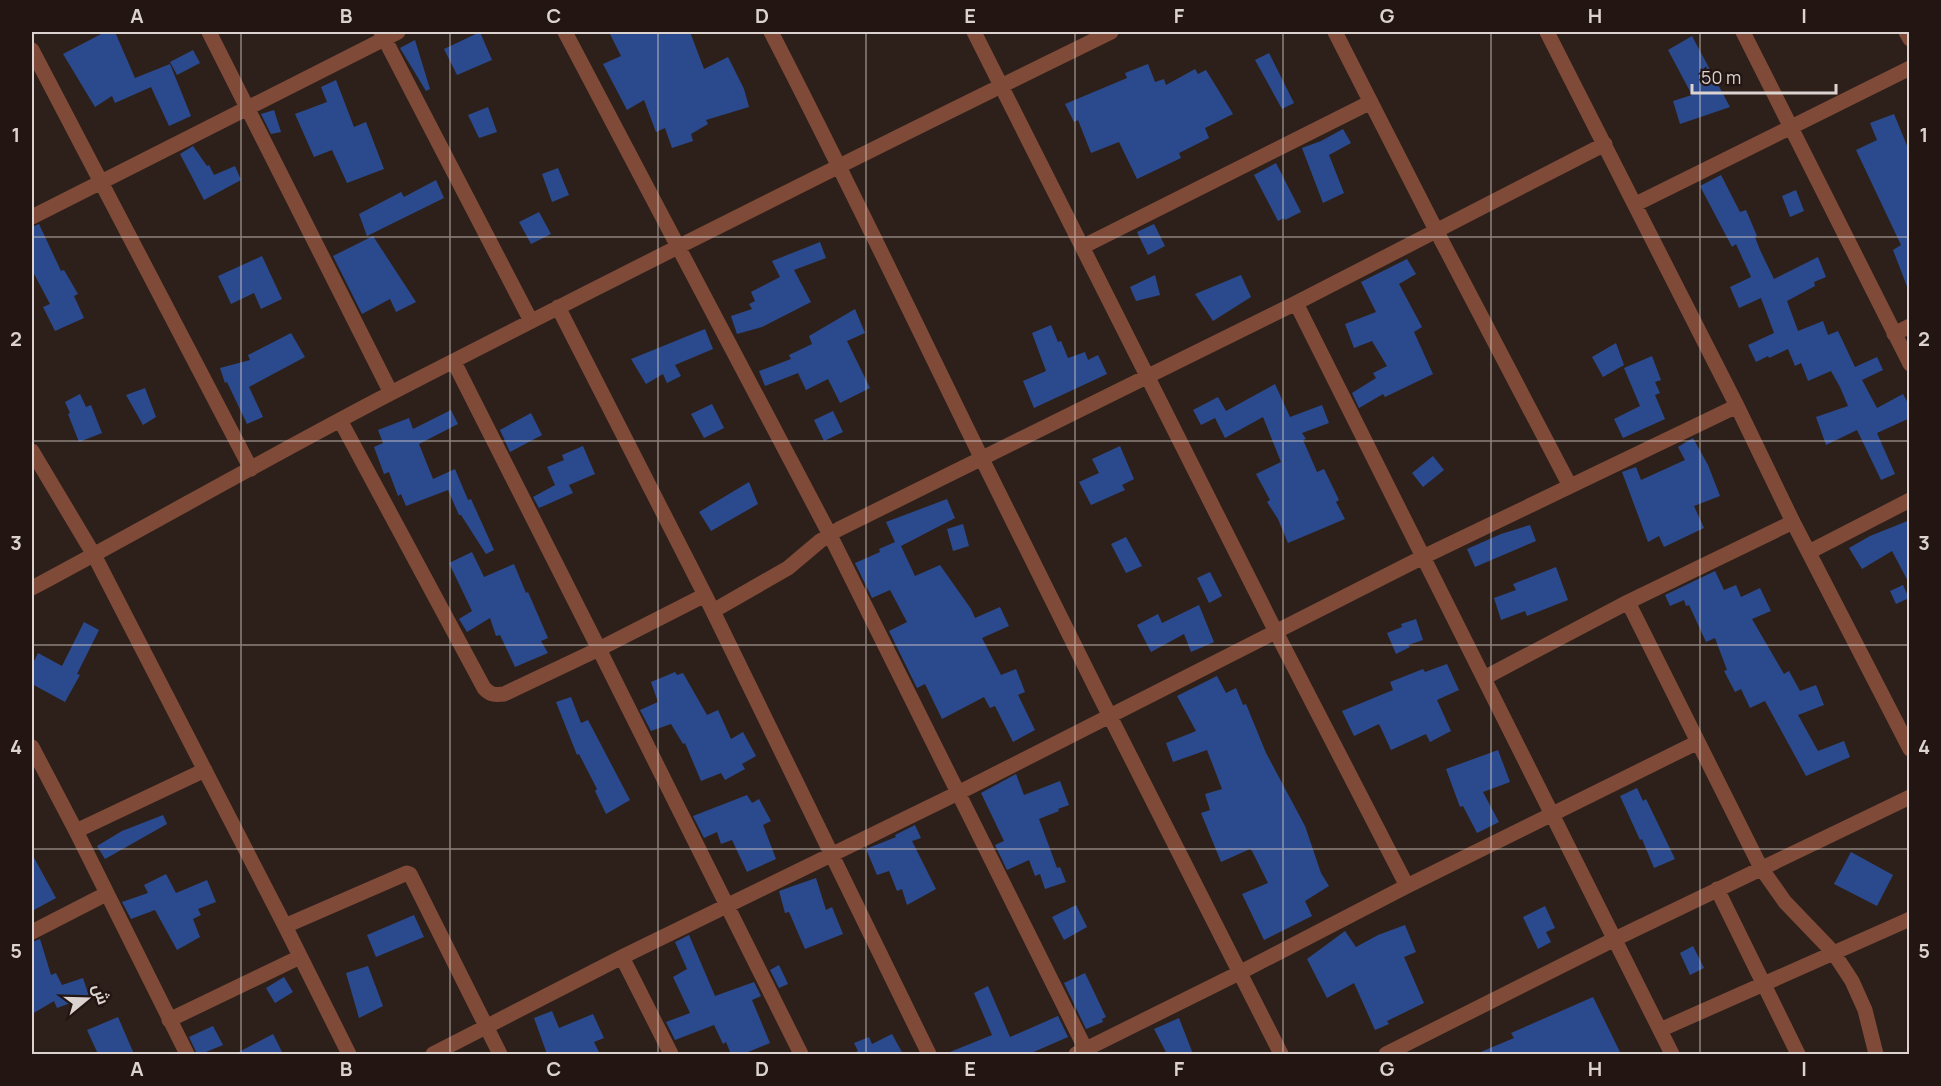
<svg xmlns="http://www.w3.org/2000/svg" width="1941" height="1086" viewBox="0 0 1941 1086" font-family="Manrope,Cairo,sans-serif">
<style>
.building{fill:#2b4a8d}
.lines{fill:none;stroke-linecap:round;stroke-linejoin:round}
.street{stroke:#804a38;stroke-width:15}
.grid{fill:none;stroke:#dcd3d0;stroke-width:1.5;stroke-opacity:0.55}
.neatline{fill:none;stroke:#dcd3d0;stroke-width:2}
.grid-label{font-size:20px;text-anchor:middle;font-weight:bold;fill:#dcd3d0}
</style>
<rect width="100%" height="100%" fill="#2d201b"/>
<path class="building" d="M105 32H115L135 78 170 64 191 116 169 126 151 87 115 103 112 96 95 107 63 54Z
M480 32 492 60 457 75 444 49Z
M609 32H690L704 69 728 57 744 89 749 107 706 120 708 124 691 134 693 141 672 148 665 128 656 132 644 100 627 110 603 64 621 56Z
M1692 36 1730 107 1680 124 1673 101 1692 95 1668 50Z
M415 40 430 89 426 91 400 48Z
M193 50 200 63 177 75 170 62Z
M1269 53 1294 103 1282 109 1255 60Z
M1148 64 1155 82 1164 79 1166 85 1195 69 1198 74 1206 70 1233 114 1205 128 1209 138 1179 153 1181 158 1137 179 1119 142 1091 153 1078 120 1074 122 1065 104 1127 78 1125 73Z
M336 80 354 127 366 122 384 169 347 183 332 150 314 157 295 114 327 102 321 87Z
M488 107 497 132 479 138 468 115Z
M274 110 281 132 271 134 261 114Z
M1894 114 1910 153 1908 289 1893 250 1901 245 1856 150 1877 140 1870 123Z
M1343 129 1351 143 1329 155 1344 193 1323 203 1302 148 1321 141Z
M193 146 207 166 209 165 214 175 235 166 241 180 204 200 180 154Z
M1276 163 1301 212 1285 220 1284 218 1278 221 1254 175Z
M558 168 569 195 552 202 542 174Z
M1721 175 1740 212 1746 210 1757 236 1755 237 1760 250 1774 279 1818 257 1826 277 1814 282 1815 286 1787 301 1798 331 1823 321 1828 335 1838 331 1855 367 1877 357 1883 370 1862 380 1877 408 1903 394 1910 407V418L1877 433 1895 474 1881 480 1857 430 1826 445 1816 417 1848 406 1840 387 1831 371 1808 381 1801 363 1795 366 1788 349 1769 358 1768 356 1756 362 1748 345 1774 333 1761 298 1739 308 1730 287 1751 277 1736 244 1732 247 1700 186Z
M436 180 444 198 367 236 359 214 401 192 404 197Z
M1796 190 1804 211 1790 217 1782 196Z
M539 212 551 234 531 244 519 222Z
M39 224 61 271 64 270 78 294 74 296 84 318 55 331 43 307 50 304 32 270V227Z
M1154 224 1165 246 1148 255 1137 232Z
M373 236 416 302 396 312 390 299 362 314 333 256Z
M820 242 826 258 794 270 811 302 762 327 737 334 731 316 752 309 749 304 755 301 751 292 780 277 772 261Z
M262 256 282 299 261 309 254 293 231 304 218 276Z
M1407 259 1416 274 1399 284 1422 327 1414 332 1433 374 1385 397 1383 394 1359 408 1352 393 1376 378 1373 373 1387 366 1372 341 1354 348 1345 324 1376 312 1361 282Z
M1155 275 1160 295 1136 301 1130 287Z
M1241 275 1251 297 1213 321 1195 294Z
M855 309 865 333 847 341 870 388 840 403 828 379 806 390 798 373 765 386 759 371 791 359 789 355 812 344 809 336Z
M1051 325 1058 342 1061 341 1068 358 1085 352 1088 360 1098 355 1107 374 1034 408 1023 381 1046 371 1032 333Z
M705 329 713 349 675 365 681 376 667 383 663 374 646 384 631 359Z
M291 333 305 357 249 387 263 417 247 424 227 382 225 383 220 368 250 360 248 355Z
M1616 343 1624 365 1603 377 1592 357Z
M1652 356 1661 380 1655 382 1660 393 1655 395 1665 419 1623 438 1614 419 1640 406 1624 368Z
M1275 384 1290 417 1322 405 1329 423 1302 433 1306 439 1303 440 1317 472 1324 469 1339 500 1336 502 1345 519 1288 543 1278 519 1267 502 1270 500 1256 474 1281 462 1263 417 1225 438 1215 418 1201 425 1193 410 1218 397 1226 411Z
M145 388 156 417 143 425 126 395Z
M80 394 86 407 91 405 102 433 79 442 68 414 70 413 65 402Z
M712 404 724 428 704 438 691 414Z
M451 410 458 424 419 444 433 479 455 469 468 500 471 499 494 550 486 554 461 515H459L448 490 406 506 401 494 398 496 389 472 384 474 374 447 383 443 378 430 409 418 413 429Z
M833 411 843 432 824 441 814 420Z
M531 413 542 435 510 452 500 430Z
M1693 438 1708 465 1720 496 1694 506 1704 528 1664 547 1659 536 1648 542 1622 472 1636 467 1641 480 1685 460 1678 447Z
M583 446 595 474 569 485 573 493 539 508 533 497 555 485 547 467 564 460 562 455Z
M1120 446 1134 479 1122 485 1125 490 1091 505 1079 482 1099 473 1092 459Z
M1433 456 1444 470 1423 487 1412 473Z
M749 482 758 504 711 531 699 512Z
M947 499 955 518 901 546 915 576 940 565 971 609 975 618 1000 607 1009 626 982 638 1001 675 1016 669 1025 692 1018 695 1035 730 1013 742 995 706 990 708 984 697 942 719 925 684 917 688 889 631 907 622 890 590 872 598 855 563 880 552 879 549 895 542 886 522Z
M1910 520V585L1892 551 1862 569 1849 548 1870 536Z
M963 524 969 546 953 551 947 529Z
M1530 525 1536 541 1475 567 1467 549 1501 534Z
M1126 537 1142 566 1126 573 1111 544Z
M472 552 484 577 514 564 526 593 528 592 548 638 541 641 548 653 515 667 500 635 496 636 490 618 467 632 459 619 472 611 449 563Z
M1556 567 1568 600 1527 616 1525 611 1501 620 1494 598 1516 590 1513 584Z
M1715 571 1724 590 1736 585 1741 597 1760 588 1771 611 1752 619 1784 674 1789 671 1800 691 1816 685 1824 705 1798 715 1818 751 1844 741 1850 757 1806 776 1765 701 1750 708 1741 689 1735 692 1724 671 1727 670 1715 638 1706 642 1689 605 1686 606 1684 600 1670 606 1665 595Z
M1210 572 1222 596 1209 603 1197 578Z
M1903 585 1909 598 1896 604 1890 591Z
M1199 605 1214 642 1191 652 1184 634 1151 652 1137 625 1158 614 1162 623Z
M1416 619 1423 640 1408 645 1410 647 1396 654 1387 633 1402 627 1401 624Z
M84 622 99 630 77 674 80 675 65 702 32 684V665L38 653 62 666Z
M1447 664 1459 690 1437 700 1451 731 1430 742 1426 734 1391 750 1379 724 1354 736 1342 711 1393 690 1390 682 1423 669 1425 672Z
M675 672 677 675 683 673 707 715 718 710 731 739 743 732 756 756 742 764 745 769 725 780 721 773 701 781 685 743 683 744 671 724 651 731 640 710 658 702 651 682Z
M1217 676 1226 693 1236 688 1243 705 1246 704 1266 753 1305 826 1321 873 1329 886 1305 901 1312 916 1264 940 1242 894 1268 883 1252 851 1250 849 1221 862 1201 813 1210 810 1205 794 1222 789 1207 750 1173 762 1166 743 1196 731 1177 696Z
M571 697 581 723 588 720 630 800 606 814 595 791 597 789 579 754 577 755 556 702Z
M1498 750 1510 782 1483 792 1499 822 1477 833 1463 806 1460 807 1446 769Z
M1016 774 1024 795 1060 781 1069 805 1058 809 1059 811 1039 819 1057 868 1060 867 1066 882 1045 889 1040 874 1035 876 1029 860 1007 870 995 845 1004 841 981 793Z
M1637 788 1643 801 1646 799 1675 859 1654 868 1642 839 1640 840 1620 796Z
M747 795 752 803 759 799 771 821 763 825 776 859 747 872 732 840 721 844 717 832 704 838 693 816Z
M163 815 167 824 105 859 97 846 122 831Z
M915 825 921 838 912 841 936 889 907 905 902 889 897 891 889 871 877 875 866 849 896 837 895 835Z
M1851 852 1893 875 1877 906 1834 884Z
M32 854 56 898 32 911Z
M166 874 176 893 207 880 216 902 198 909 201 915 193 919 200 937 177 950 155 910 131 919 122 902 148 893 144 885Z
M816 878 826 910 832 907 843 934 805 949 789 912 785 913 779 891Z
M1076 905 1087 927 1064 940 1052 917Z
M1545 906 1555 928 1546 932 1551 942 1538 949 1523 917Z
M414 915 424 937 376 957 367 935Z
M1405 925 1416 952 1404 957 1424 1003 1387 1021 1389 1024 1375 1030 1354 983 1327 998 1307 959 1345 931 1356 947 1378 935Z
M689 935 715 996 754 982 761 996 752 1000 770 1043 743 1054H731L726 1042 723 1044 714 1025 675 1040 666 1022 690 1013 673 977 687 969 675 942Z
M40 939 51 975 56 973 62 985 83 978 89 996 57 1008 54 1001 32 1014V942Z
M1693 946 1704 968 1690 975 1680 953Z
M779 965 788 984 779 988 770 970Z
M368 966 383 1006 359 1018 346 973Z
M1085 973 1106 1017 1102 1019 1103 1022 1086 1029 1064 983Z
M284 977 293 992 275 1003 266 988Z
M988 986 1010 1037 1058 1016 1068 1037 1029 1054H945L992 1035 974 993Z
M1593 997 1621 1054H1476L1514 1038 1511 1033Z
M552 1011 559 1028 593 1014 604 1038 594 1042 600 1054H547L534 1018Z
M118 1017 134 1054H98L87 1030Z
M1179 1018 1193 1054H1167L1154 1029Z
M213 1026 223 1045 201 1054H197L189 1037Z
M273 1034 283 1054H235Z
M892 1034 903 1054H852L858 1051 854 1043 869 1037 872 1044Z"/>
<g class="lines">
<path class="street" d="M209 32 391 393
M381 32 531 321
M565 32 830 535 1088 1054
M771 32C844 173 912 316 982 459 1080 658 1180 857 1281 1054
M974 32 1276 632 1407 886
M1335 32 1437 232 1570 486
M1547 32 1737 406 1793 522 1910 749
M1743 32 1910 364
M1906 32 1910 39
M32 50 251 469
M1636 204 1910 68
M32 217 398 32
M1082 247 1371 102
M1296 303 1672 1054
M558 307 705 595 929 1054
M1894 334 1910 326
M454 362 599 649 801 1054
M340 420 484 688C490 695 495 695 504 694L599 649 705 595
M32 451 94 555 285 926 349 1054
M1809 552 1910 500
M32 588C152 524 270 456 391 393 630 270 870 150 1111 32
M1628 602 1761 868 1785 902 1833 952 1852 981 1865 1010 1876 1054
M713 611 788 568 820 541 839 529 1296 303 1605 144
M1484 678 1628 602 1793 522
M32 747 76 831 187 1054
M76 831 205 770
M1717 889 1798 1054
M285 926 407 873 410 874 500 1054
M32 932 106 894
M622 957 671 1054
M169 1020 300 957
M1660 1030 1910 919
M433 1054 622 957 958 793 1423 557 1737 406
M1076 1054 1239 973 1407 886 1698 742
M1386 1054 1615 939 1910 797"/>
</g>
<path class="grid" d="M241 32V1054M450 32V1054M658 32V1054M866 32V1054M1075 32V1054M1283 32V1054M1491 32V1054M1700 32V1054M32 237H1910M32 441H1910M32 645H1910M32 849H1910"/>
<rect width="1941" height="1086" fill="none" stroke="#231612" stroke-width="66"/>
<g transform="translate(87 999) rotate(71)" stroke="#231612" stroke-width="4.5" paint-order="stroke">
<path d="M0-4.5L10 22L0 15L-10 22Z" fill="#dcd3d0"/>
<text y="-9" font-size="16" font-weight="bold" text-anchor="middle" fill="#dcd3d0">ش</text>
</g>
<path d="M1692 84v9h144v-9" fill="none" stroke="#dcd3d0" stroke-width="3"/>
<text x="1701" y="84" font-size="18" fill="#dcd3d0" stroke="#231612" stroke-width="4.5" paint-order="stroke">50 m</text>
<rect x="33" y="33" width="1875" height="1020" class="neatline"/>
<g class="grid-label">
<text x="137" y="23">A</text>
<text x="346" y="23">B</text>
<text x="554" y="23">C</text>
<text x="762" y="23">D</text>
<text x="970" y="23">E</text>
<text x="1179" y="23">F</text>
<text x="1387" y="23">G</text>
<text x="1595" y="23">H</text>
<text x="1804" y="23">I</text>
<text x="16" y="142">1</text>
<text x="1924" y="142">1</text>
<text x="16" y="346">2</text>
<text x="1924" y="346">2</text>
<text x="16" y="550">3</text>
<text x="1924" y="550">3</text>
<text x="16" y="754">4</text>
<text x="1924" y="754">4</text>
<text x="16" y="958">5</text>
<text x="1924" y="958">5</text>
<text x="137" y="1076">A</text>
<text x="346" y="1076">B</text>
<text x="554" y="1076">C</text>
<text x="762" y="1076">D</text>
<text x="970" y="1076">E</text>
<text x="1179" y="1076">F</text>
<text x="1387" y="1076">G</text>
<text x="1595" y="1076">H</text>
<text x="1804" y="1076">I</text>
</g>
</svg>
